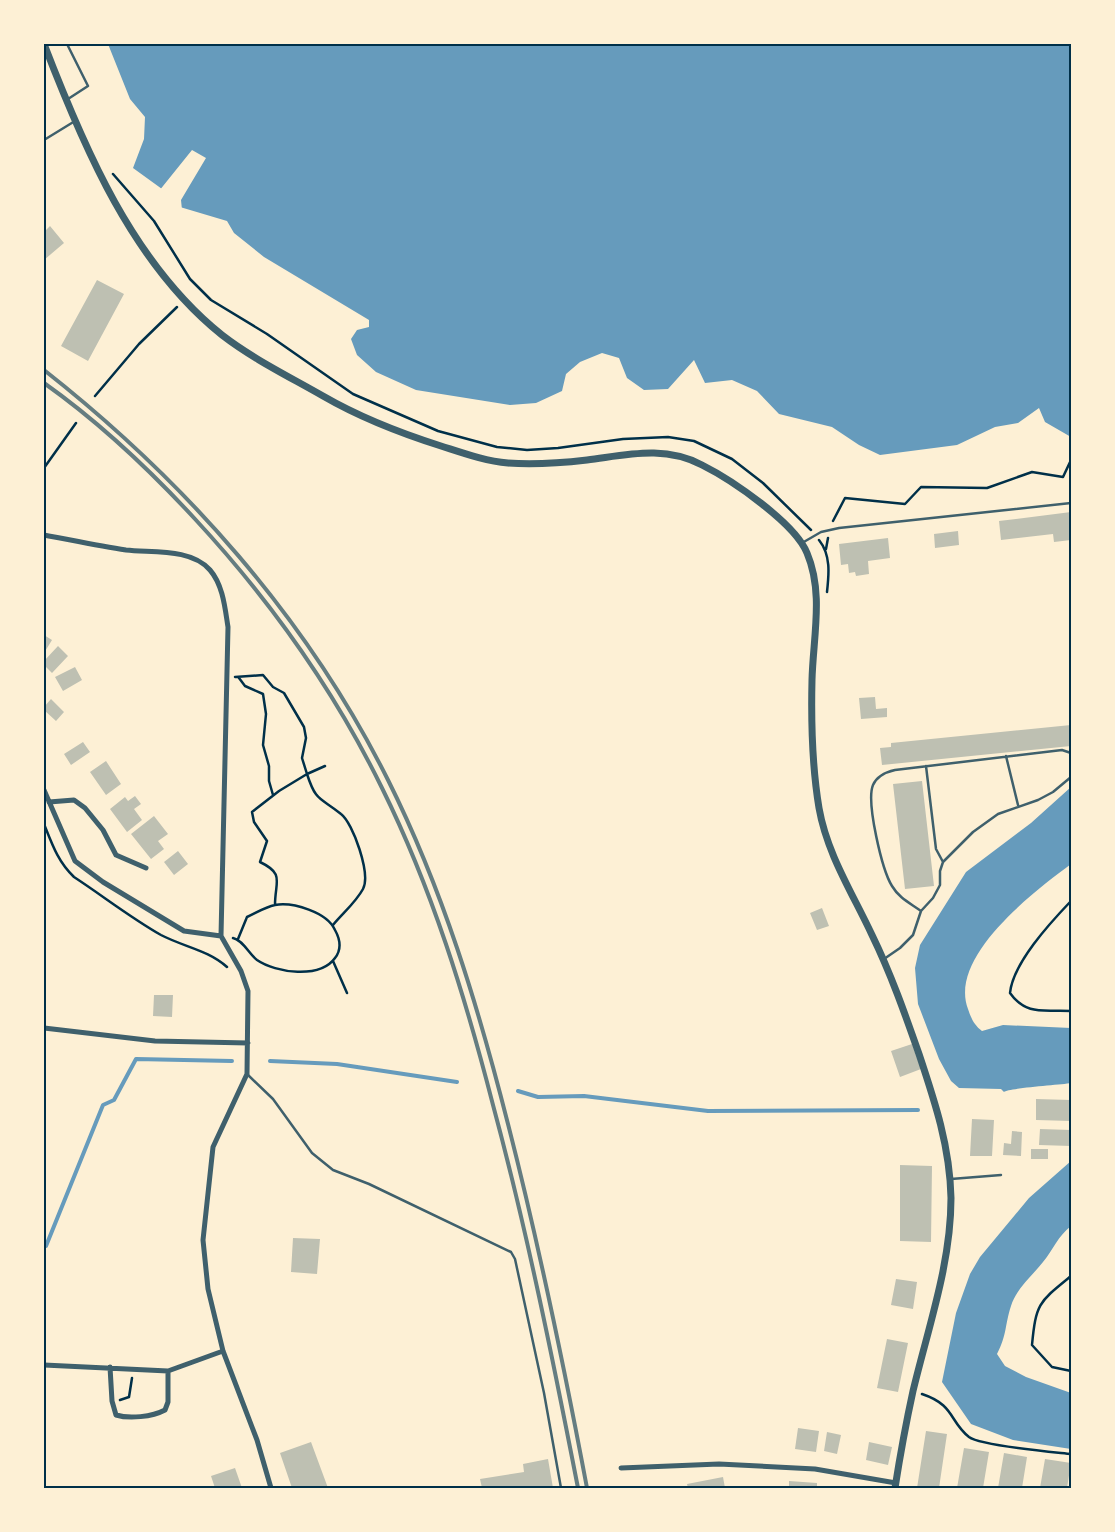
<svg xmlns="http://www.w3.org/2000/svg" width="1115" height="1532" viewBox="0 0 1115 1532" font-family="Lato,sans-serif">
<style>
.water{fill:#669bbc}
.pier{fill:#fdf0d5}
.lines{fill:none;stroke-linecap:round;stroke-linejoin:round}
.stream{stroke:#669bbc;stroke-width:4}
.building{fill:#bec0b2}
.path{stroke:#003049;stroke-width:2.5}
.service{stroke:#3f606c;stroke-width:2.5}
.minor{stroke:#3f606c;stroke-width:5}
.tertiary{stroke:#3f606c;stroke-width:7}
.rail{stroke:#657d81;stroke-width:4}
.neatline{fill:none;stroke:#003049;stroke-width:2}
</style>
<rect width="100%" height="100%" fill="#fdf0d5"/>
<path class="water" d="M108 44H1071V437L1045 422 1039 408 1018 423 995 427 957 445 880 455 859 445 832 427 779 414 757 391 732 380 705 383 694 360 668 389 644 390 627 378 619 358 602 353 580 362 566 374 562 391 536 403 510 405 416 390 376 372 357 355 351 339 357 330 369 327V320L264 257 234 233 227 221 180 207 162 189 133 168 144 139 145 117 130 99Z
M1071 787V864C1035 891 948 956 968 1009 971 1018 974 1025 982 1031L1003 1025 1071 1028V1083C1060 1085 1008 1088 1004 1092L1001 1089 959 1088 951 1081 939 1059 918 1004 915 968 920 945 966 872 1031 823Z
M1071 1161V1226C1058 1236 1053 1250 1043 1262 1032 1276 1016 1289 1011 1306 1005 1324 1007 1335 997 1354L1005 1366 1026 1377 1071 1393V1449L1013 1440 971 1424 942 1382 956 1313 970 1274 980 1257 1029 1198Z"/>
<path class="pier" d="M192 150 206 158 181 200 182 210 159 191Z"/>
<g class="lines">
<path class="stream" d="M270 1061 337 1064 457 1082
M518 1091 538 1097 584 1096 708 1111 918 1110
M44 1246H46L103 1105 114 1100 136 1059 232 1061"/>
</g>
<path class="building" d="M50 226 64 243 44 260V232Z
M97 280 124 294 88 361 61 346Z
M1071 512V540L1054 542 1053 534 1001 540 999 521Z
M958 531 959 545 935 548 934 534Z
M888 538 890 558 868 561 869 574 856 576 855 572 849 573 848 564 841 565 839 544Z
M44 635 52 640 44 653Z
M58 646 68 656 52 673 44 665V661Z
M75 667 82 680 63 691 55 677Z
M875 697 876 709 887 708V717L861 719 859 698Z
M51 699 64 712 56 721 44 710V707Z
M1071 725V746L882 765 880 748 891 747V743Z
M83 742 90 752 71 765 64 754Z
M106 761 121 784 106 795 90 772Z
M922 781 934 886 905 889 893 784Z
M135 796 141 804 134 809 142 820 127 832 110 809 125 797 128 801Z
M154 816 168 834 158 841 164 849 151 859 131 834Z
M178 851 188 864 174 875 164 862Z
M822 908 829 926 817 930 810 913Z
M154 995H173L172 1017 153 1016Z
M912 1044 921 1069 900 1077 891 1051Z
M1036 1099 1071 1100V1121L1036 1120Z
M972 1119 994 1120 992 1156H970Z
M1040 1129 1071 1130V1146L1039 1145Z
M1012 1131 1022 1132 1021 1156 1003 1155 1004 1143 1011 1144Z
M1031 1149H1048V1159H1031Z
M900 1165 932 1166 931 1242 900 1241Z
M293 1238 320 1239 317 1274 291 1272Z
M896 1279 917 1282 913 1309 891 1305Z
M887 1339 908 1343 898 1392 877 1388Z
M798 1428 819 1431 816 1452 795 1449Z
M926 1431 947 1434 939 1488H917Z
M827 1432 841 1435 837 1454 824 1451Z
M311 1442 328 1488H292L280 1453Z
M869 1442 892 1447 888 1465 866 1460Z
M964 1448 989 1452 983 1488H957Z
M1004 1453 1027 1457 1022 1488H998Z
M548 1459 553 1488H482L480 1479 524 1472 523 1464Z
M1045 1459 1071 1463 1067 1488H1040Z
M235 1468 242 1488H215L211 1476Z
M723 1477 725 1488H688L687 1484Z
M789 1481 817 1483V1488H789Z"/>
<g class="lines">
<path class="path" d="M113 174 154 221 190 279 211 300 267 334 353 394 438 431 497 447 527 450 558 448 623 439 668 437 694 441 732 459 763 483 811 530
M95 396 139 344 177 307
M44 468 76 423
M833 521 845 498 905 504 921 487 987 488 1032 472 1063 477 1071 460
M819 540C831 555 829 574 827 592
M826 549 828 538
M235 677 263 675 273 687 284 693 304 727 306 738 302 758 307 774 325 766
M239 678 245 686 263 694 266 714 263 745 269 766V781L273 795
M44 824C52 844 58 862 74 877 103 896 131 918 161 935 184 947 208 950 227 967
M1071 901C1050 923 1013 963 1010 993 1027 1017 1046 1009 1071 1011
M275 905C275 881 285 874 260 862L267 841 254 822 252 812 279 791 307 774C316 802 320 797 341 814 353 823 371 874 363 889 356 902 343 913 333 925
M233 938C243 940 249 954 257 960 276 973 320 979 335 958 342 949 340 939 335 930 327 912 293 902 275 905 265 907 256 913 247 917L238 939
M333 961 347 993
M1071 1276C1039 1302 1036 1303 1032 1345L1052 1367 1071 1371
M922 1394C955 1405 949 1421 969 1437 981 1446 1053 1452 1071 1454
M120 1400 129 1397 132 1378"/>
<path class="service" d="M67 44 88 86 68 99
M44 140 75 121
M802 543 821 532 839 528 1071 503
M1006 756 1018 805
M926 766 936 849 943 862
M921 911C910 903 899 898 892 886 882 870 866 802 873 785 877 776 886 772 895 770L1062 750 1071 753
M884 959 900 948 913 935 921 911 933 898 940 885V871L943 862 973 832 998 814 1038 800 1053 792 1071 777
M247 1074 273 1099 312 1153 333 1170 369 1184 511 1252 515 1259 544 1393 561 1488
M951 1179 1001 1175"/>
<path class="minor" d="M44 535C71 540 99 546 126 550 152 553 191 548 210 570 223 585 225 608 228 627L221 936
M44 790 75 861 103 882 184 931 221 936 241 971 248 991 247 1074 213 1147 203 1240 208 1289 223 1351 257 1440 271 1488
M49 802 74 800 85 808 103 830 116 855 146 868
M44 1028 155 1041 248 1043
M44 1365 168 1371 223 1351
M110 1367 112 1401 116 1415C129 1419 152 1417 165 1410L168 1402V1371
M621 1468 719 1464 815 1469 896 1483"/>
<path class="tertiary" d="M44 44C84 148 133 264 222 335 253 359 290 377 323 396 361 418 400 433 441 446 463 453 485 461 508 463 534 465 561 463 587 460 627 455 664 445 702 465 732 480 795 523 807 553 824 593 813 638 812 680 811 722 812 766 819 808 827 854 853 894 872 935 891 974 905 1014 919 1054 935 1102 950 1147 951 1198 951 1264 928 1328 913 1391 906 1423 900 1456 895 1488"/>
<path class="rail" d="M44 370C185 481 307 618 388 780 443 890 478 1006 508 1124 539 1245 564 1366 587 1488
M44 383C99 422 149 469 195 519 269 599 334 690 382 788 432 889 465 996 493 1105 527 1231 553 1360 578 1488"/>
</g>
<rect width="1115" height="1532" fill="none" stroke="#fdf0d5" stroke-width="90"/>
<rect x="45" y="45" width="1025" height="1442" class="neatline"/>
</svg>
